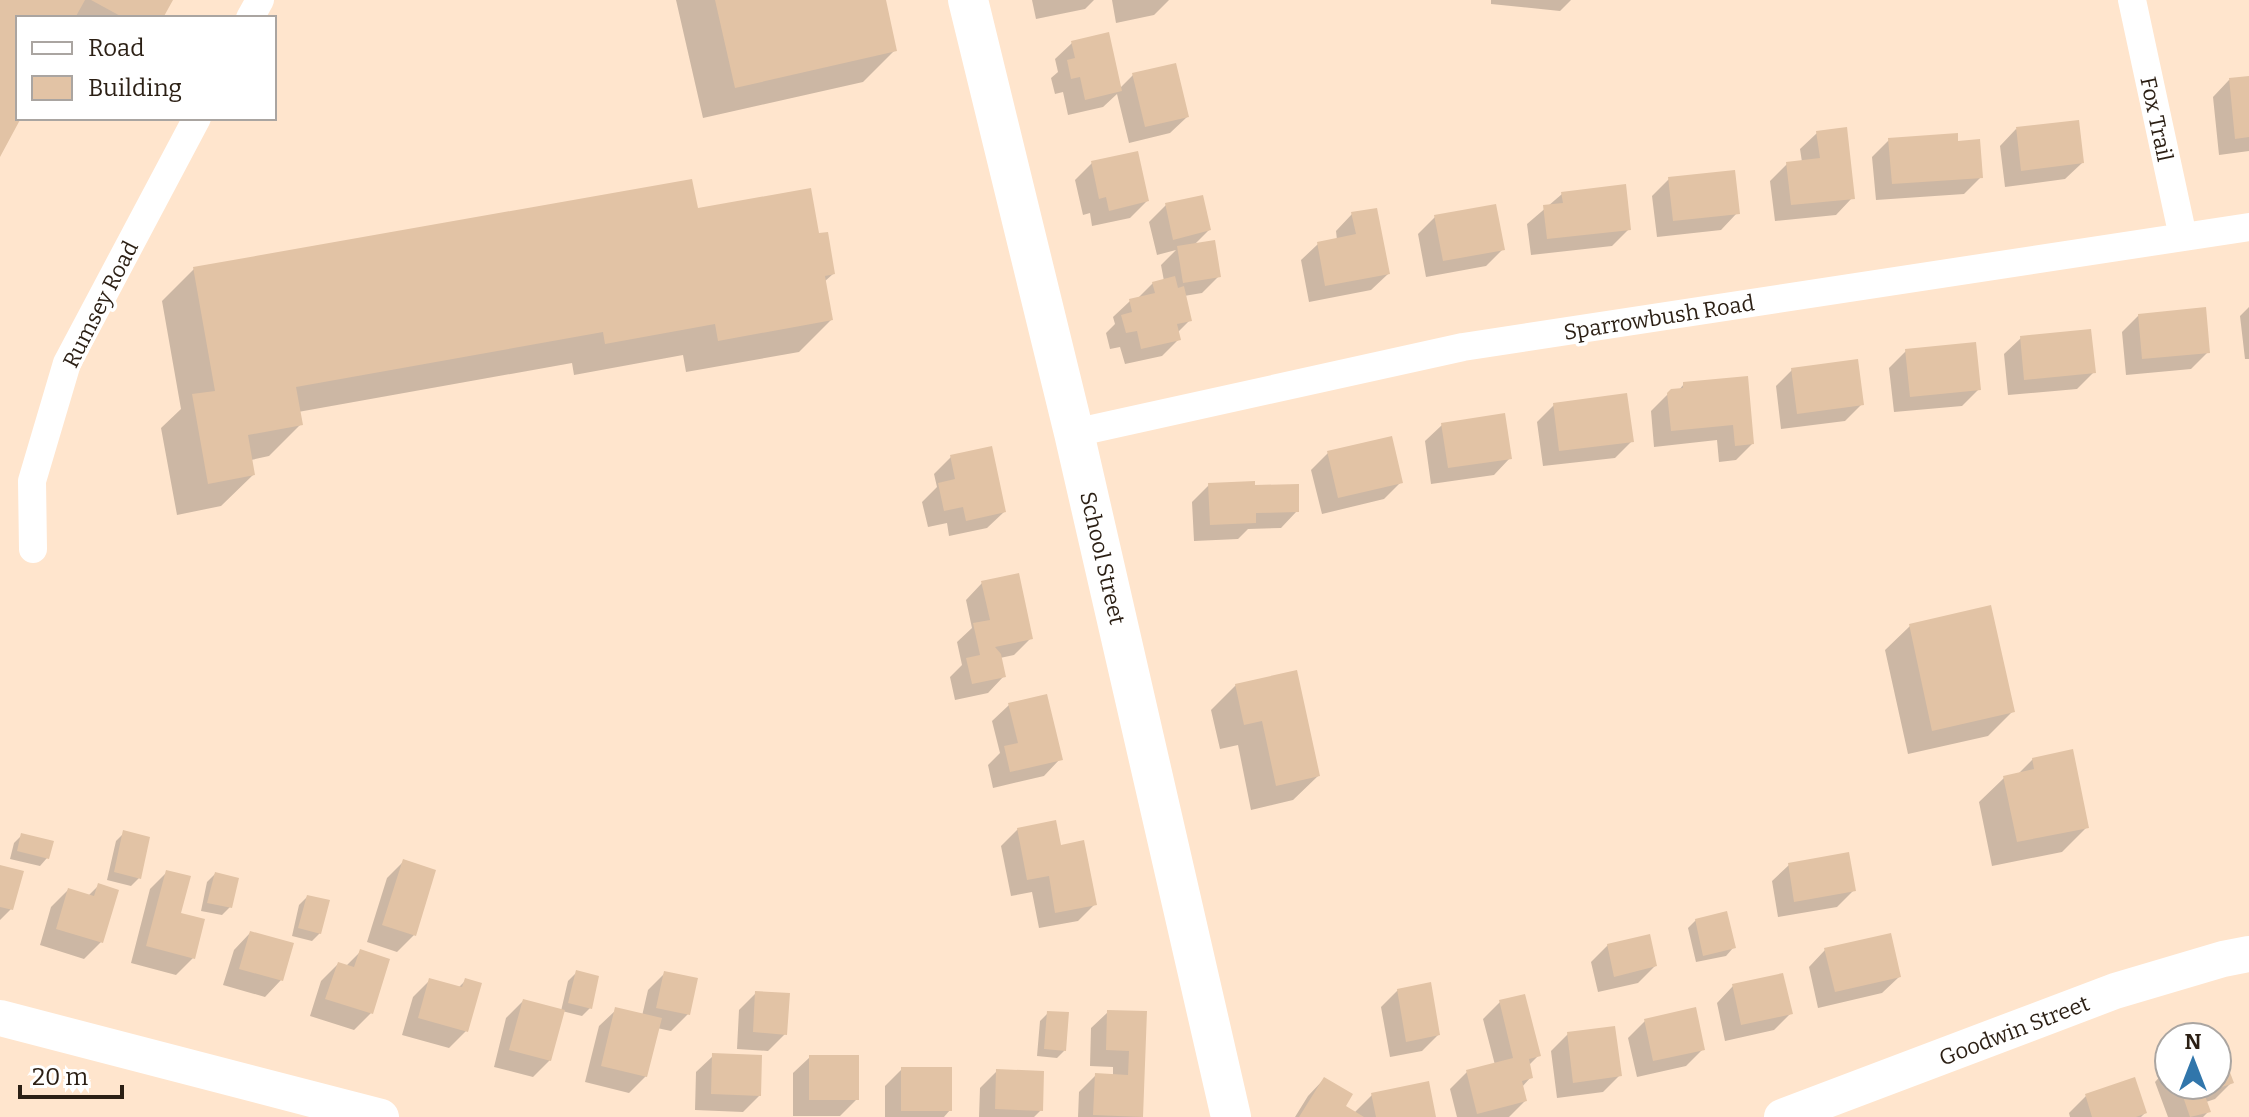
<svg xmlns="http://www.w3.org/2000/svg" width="2249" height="1117" viewBox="0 0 2249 1117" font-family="Bitter,serif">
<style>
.shadow{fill:#0003}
.building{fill:#e2c3a5}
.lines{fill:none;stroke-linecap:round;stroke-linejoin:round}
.minor{stroke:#fff;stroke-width:28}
.tertiary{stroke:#fff;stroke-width:36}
.secondary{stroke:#fff;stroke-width:40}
.labels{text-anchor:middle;stroke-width:7;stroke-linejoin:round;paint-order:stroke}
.street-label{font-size:22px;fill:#2b1f14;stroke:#fff}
</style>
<rect width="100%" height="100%" fill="#ffe5cd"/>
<path class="shadow" d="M0 0H170L161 18H18L19 118 0 153Z
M676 0H884L895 50 863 82 703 118Z
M1032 0H1094L1085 9 1036 19Z
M1112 0H1169L1154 15 1116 23Z
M1491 0H1571L1560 11 1491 4Z
M1072 43 1120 88 1133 75 1187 117 1170 133 1129 143 1117 94 1103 107 1068 115 1063 92 1055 94 1051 78 1058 72 1055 59Z
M2249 78V151L2219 155 2213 97 2229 80Z
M2016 129 2082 163 2065 179 2005 187 2000 146Z
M1817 133 1852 198 1836 215 1775 221 1770 181 1787 164 1802 162 1800 149Z
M1889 140 1957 143 1981 177 1964 194 1876 200 1872 157Z
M1092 163 1147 201 1130 218 1092 226 1090 213 1083 215 1075 180Z
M1669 179 1737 213 1721 230 1657 237 1652 196Z
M1562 194 1629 229 1612 246 1531 255 1527 224Z
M1166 205 1209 230 1193 246 1219 276 1202 293 1184 296 1190 320 1177 333 1179 339 1162 356 1125 364 1120 347 1110 349 1106 333 1115 324 1113 317 1130 301 1137 299 1153 283 1164 281 1161 265 1176 250 1157 255 1149 222Z
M696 210 817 236 833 274 824 282 831 320 799 352 686 372 683 355 574 375 572 363 298 412 301 424 269 456 251 460 253 475 221 506 177 515 161 428 181 409 162 301 194 269Z
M1352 214 1388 274 1371 290 1309 302 1301 260 1318 244 1337 240 1336 231Z
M1435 217 1503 249 1486 266 1426 277 1418 234Z
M2249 307V359H2245L2240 316Z
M2139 315 2208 352 2191 369 2126 375 2122 332Z
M2021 338 2094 372 2077 389 2008 395 2004 354Z
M1906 351 1979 389 1962 406 1894 412 1889 368Z
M1792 370 1862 404 1845 421 1781 429 1776 386Z
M1746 378 1752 444 1736 460 1719 462 1717 440 1654 447 1651 411 1671 391H1678L1684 384Z
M1554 405 1632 441 1615 458 1543 466 1537 422Z
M1442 425 1510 458 1494 475 1431 484 1425 441Z
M1328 453 1401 482 1384 499 1322 514 1311 470Z
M951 457 1004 512 987 528 949 536 947 523 928 527 922 502 937 487 934 474Z
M1209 485 1297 511 1281 528 1248 529 1238 539 1194 541 1192 502Z
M982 583 1031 638 1014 655 1000 658 1004 676 988 693 955 700 950 677 962 665 957 642 972 628 966 600Z
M1910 626 2013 711 1988 736 1908 754 1885 650Z
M1236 685 1318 776 1293 800 1251 810 1238 745 1220 749 1211 710Z
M1009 705 1060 759 1044 776 993 788 988 765 1000 753 992 721Z
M2033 759 2087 827 2062 852 1992 866 1979 802 2004 778 2017 775Z
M1018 829 1095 904 1078 921 1039 928 1032 892 1011 896 1001 846Z
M124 833 139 878 131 886 107 880 116 841Z
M22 835 47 858 40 866 10 859 14 843Z
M403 862 414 935 397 952 367 942 387 878Z
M1789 865 1854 890 1837 907 1778 917 1772 881Z
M0 867 11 909 0 920Z
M167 872 193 958 176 975 131 963 150 889Z
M215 874 230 907 222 915 201 911 207 882Z
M98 886 101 942 84 959 40 945 51 907 68 890 88 896Z
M307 897 320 933 312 941 292 936 299 905Z
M1696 920 1733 948 1726 956 1696 962 1688 928Z
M250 933 281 980 265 997 223 985 234 950Z
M1608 945 1655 966 1638 983 1598 992 1591 962Z
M1825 950 1899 977 1882 993 1818 1008 1809 967Z
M360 952 371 1013 354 1030 310 1016 321 981 338 964 346 966Z
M576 973 590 1008 582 1016 562 1011 550 1060 533 1077 494 1067 506 1018 523 1001 561 1011 568 981Z
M665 973 688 1014 671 1031 657 1028 646 1076 629 1093 585 1082 599 1026 616 1010 642 1016 648 990Z
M430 980 458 988 465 981 466 1031 449 1048 402 1035 413 997Z
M1733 986 1791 1013 1774 1030 1725 1041 1717 1003Z
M1398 990 1438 1035 1422 1051 1390 1057 1381 1007Z
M756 993 785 1034 768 1051 737 1049 739 1010Z
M1500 1002 1539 1055 1528 1066 1531 1077 1522 1087 1525 1101 1509 1117H1457L1450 1089 1467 1072 1495 1065 1483 1019Z
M1108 1012 1145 1013 1141 1117H1078L1079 1092 1096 1075 1113 1076V1067L1090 1066 1091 1028Z
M1048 1013 1065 1050 1057 1058 1037 1056 1040 1021Z
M1645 1021 1703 1049 1686 1066 1637 1077 1628 1038Z
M1568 1034 1619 1076 1603 1092 1557 1098 1551 1051Z
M2217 1049 2231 1083 2215 1099 2206 1102 2209 1111 2203 1117H2168L2155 1082 2169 1067V1085H2217Z
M713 1056 760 1095 743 1112 695 1110 696 1072Z
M810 1057 857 1099 840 1116H793V1073Z
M902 1069 950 1110 944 1117H885V1086Z
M997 1071 1041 1110 1034 1117H979L980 1088Z
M1324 1079 1343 1106 1354 1113 1372 1095 1434 1117H1295L1308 1096Z
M2134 1080 2145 1113 2141 1117H2070L2069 1113 2086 1096Z"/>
<path class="building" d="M0 0H85L75 18H18V118H21L0 157Z
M91 0H173L163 18H124Z
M715 0H886L897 51 735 88Z
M1109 32 1122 91 1085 100 1080 77 1071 79 1067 60 1075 58 1071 41Z
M1176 63 1189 117 1145 127 1132 73Z
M2249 76V137L2235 139 2229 78Z
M2079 120 2084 163 2021 171 2016 127Z
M1847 127 1855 199 1791 205 1786 162 1820 158 1816 131Z
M1958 133V141L1980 139 1983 178 1892 184 1888 138Z
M1138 151 1149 201 1109 211 1106 197 1099 199 1091 161Z
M1735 170 1740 214 1673 221 1668 177Z
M692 179 698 208 811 188 819 233 828 232 835 274 825 276 833 320 718 341 715 324 605 344 603 332 296 387 303 425 248 435 255 475 208 484 192 394 215 391 193 267Z
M1626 184 1631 230 1547 239 1543 205 1563 203 1561 192Z
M1203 195 1211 230 1173 240 1165 203Z
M1496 204 1505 250 1443 261 1434 215Z
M1377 208 1390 274 1325 286 1317 242 1356 234 1351 212Z
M1215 240 1221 277 1183 283 1177 246Z
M1175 276 1178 288 1184 286 1192 321 1177 324 1181 340 1141 349 1137 331 1126 333 1121 315 1132 312 1129 299 1155 293 1152 282Z
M2206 307 2210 353 2142 359 2138 314Z
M2091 329 2096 373 2024 380 2020 336Z
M1976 342 1981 390 1910 397 1905 349Z
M1858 359 1864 405 1797 414 1791 368Z
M1748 376 1754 444 1735 446 1733 425 1671 431 1667 393 1671 389 1683 388V382Z
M1627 393 1634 442 1559 451 1553 403Z
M1505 413 1512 459 1448 468 1441 423Z
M1392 436 1403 483 1338 498 1327 451Z
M992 446 1006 512 966 521 963 507 944 511 938 483 955 479 950 455Z
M1255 481V485L1299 484V512L1256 513V523L1210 525 1208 483Z
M1019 573 1033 639 995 647 1001 654 1006 677 972 684 966 658 980 655 973 623 990 620 981 581Z
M1991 605 2015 712 1932 731 1909 624Z
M1297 670 1320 776 1276 786 1262 721 1244 725 1235 684Z
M1047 694 1063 760 1010 772 1004 746 1018 743 1008 703Z
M2073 749 2089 828 2017 842 2003 776 2034 769 2032 758Z
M1056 820 1061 845 1084 840 1097 905 1055 913 1049 876 1027 880 1017 828Z
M123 830 150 837 141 879 114 872Z
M21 833 54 841 49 859 17 851Z
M1849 852 1856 891 1794 902 1788 863Z
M403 859 436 870 416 936 382 925Z
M0 865 24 871 13 910 0 907Z
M166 870 191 876 181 913 205 919 195 959 146 946Z
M215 872 239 878 232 908 207 903Z
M98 883 119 890 103 943 56 929 68 888 94 896Z
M307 895 330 900 321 934 298 928Z
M1727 911 1736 948 1703 956 1695 919Z
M250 931 294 943 283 981 239 969Z
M1891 933 1901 977 1835 992 1824 948Z
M1650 934 1657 966 1614 977 1607 944Z
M360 949 390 959 373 1014 325 999 338 962 354 967Z
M576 970 599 976 592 1009 568 1003Z
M664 971 698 978 690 1015 656 1008Z
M1783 973 1793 1014 1741 1025 1732 984Z
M429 978 462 987 465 978 482 983 468 1032 418 1018Z
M1431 982 1440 1035 1406 1042 1397 989Z
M755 991 790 993 787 1035 753 1032Z
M1525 994 1541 1056 1529 1059 1533 1078 1522 1081 1527 1101 1477 1114 1466 1070 1513 1058 1499 1000Z
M523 999 565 1010 551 1061 509 1050Z
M615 1007 662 1018 647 1077 601 1066Z
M1696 1007 1705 1050 1653 1061 1644 1019Z
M1107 1010 1147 1011 1143 1117 1093 1115 1095 1073 1128 1075 1129 1051 1106 1050Z
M1047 1011 1069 1012 1066 1051 1044 1049Z
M1615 1026 1622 1076 1573 1083 1567 1032Z
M2220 1046 2234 1083 2204 1093 2211 1112 2190 1117 2179 1085H2217V1047Z
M712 1053 762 1055 761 1096 711 1094Z
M809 1055H859V1100H809Z
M901 1067H952V1111H901Z
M996 1069 1044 1071 1043 1111 995 1109Z
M1324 1077 1353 1094 1346 1106 1364 1117H1299Z
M2135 1077 2147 1113 2136 1117H2092L2085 1094Z
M1429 1081 1436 1117H1376L1371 1093Z"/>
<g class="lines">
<path class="minor" d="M2132 0 2183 237
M250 18 260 0
M1074 433 1463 347 2249 227
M33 549 32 481 67 363 197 118"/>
<path class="tertiary" d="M0 1018 381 1117
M1782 1117 2115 991 2223 959 2249 954"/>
<path class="secondary" d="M968 0 1074 433 1231 1117"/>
</g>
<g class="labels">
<g class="street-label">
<text transform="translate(2157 119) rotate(78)" y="8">Fox Trail</text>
<text transform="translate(100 304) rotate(-63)" y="8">Rumsey Road</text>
<text transform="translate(1659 317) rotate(-9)" y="8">Sparrowbush Road</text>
<text transform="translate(1103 558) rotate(77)" y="8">School Street</text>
<text transform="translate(2014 1030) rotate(-21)" y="8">Goodwin Street</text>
</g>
</g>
<rect x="16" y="16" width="260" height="104" fill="#ffffff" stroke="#aaa5a1" stroke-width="2"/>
<rect x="32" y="42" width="40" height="12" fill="#ffffff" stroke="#aaa5a1" stroke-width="2"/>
<text x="88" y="56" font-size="24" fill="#2b1f14">Road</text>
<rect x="32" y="76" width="40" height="24" fill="#e2c3a5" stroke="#aaa5a1" stroke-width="2"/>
<text x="88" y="96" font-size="24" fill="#2b1f14">Building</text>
<g transform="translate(2193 1061)"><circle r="38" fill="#ffffff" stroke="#aaa5a1" stroke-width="2"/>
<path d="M0-6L14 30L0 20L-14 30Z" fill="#3176ab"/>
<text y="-12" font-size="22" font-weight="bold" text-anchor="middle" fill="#2b1f14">N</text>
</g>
<path d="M20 1085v12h102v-12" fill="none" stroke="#2b1f14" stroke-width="4"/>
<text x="32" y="1085" font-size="24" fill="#2b1f14" stroke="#ffffff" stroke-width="6" paint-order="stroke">20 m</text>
</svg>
